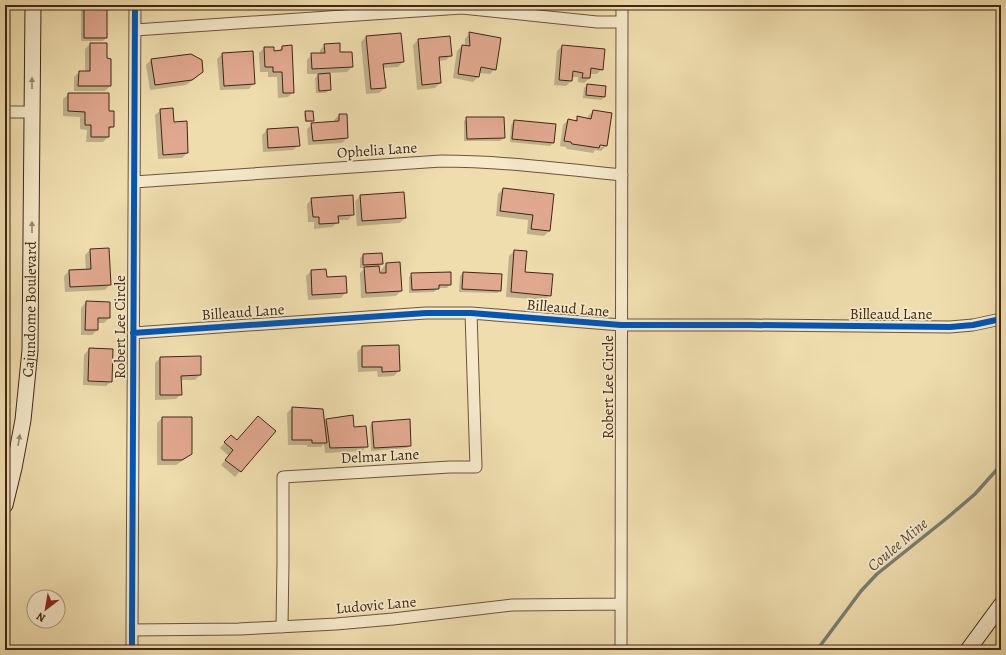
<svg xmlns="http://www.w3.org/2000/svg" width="1006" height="655" viewBox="0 0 1006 655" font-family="Alegreya,serif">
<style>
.shadow{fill:#0003;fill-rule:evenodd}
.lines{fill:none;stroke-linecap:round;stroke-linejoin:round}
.stream{stroke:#777f74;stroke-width:3.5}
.building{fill:#e0a88f;stroke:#402615}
.street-casing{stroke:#6c543b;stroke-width:13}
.secondary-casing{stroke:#402615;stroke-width:17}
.street{stroke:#f5e9ca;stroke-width:11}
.secondary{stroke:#f5e9ca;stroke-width:15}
.cycleway-casing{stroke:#f5e9ca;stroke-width:8}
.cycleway{stroke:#0057b8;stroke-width:6}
.oneway{fill:#9a8870}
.labels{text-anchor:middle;stroke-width:3.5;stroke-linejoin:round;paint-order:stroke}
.street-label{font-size:15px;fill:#402615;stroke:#f5e9ca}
.water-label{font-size:16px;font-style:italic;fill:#574b3c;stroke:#f5e9ca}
</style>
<rect width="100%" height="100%" fill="#efddae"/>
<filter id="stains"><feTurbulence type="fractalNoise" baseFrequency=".005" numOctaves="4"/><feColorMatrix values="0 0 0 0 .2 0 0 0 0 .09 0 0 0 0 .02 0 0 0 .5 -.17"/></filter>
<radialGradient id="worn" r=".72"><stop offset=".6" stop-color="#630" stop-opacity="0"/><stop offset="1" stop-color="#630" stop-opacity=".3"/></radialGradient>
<path class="shadow" d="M81 5H106V38L103 41H81Z
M160 5H200L197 8 160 9Z
M470 33 495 69 490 74 479 73 478 77 473 82 453 78 457 51 462 46H465V39Z
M366 37 403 62 398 67 383 68 385 88 379 93 366 94 361 42Z
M449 37 451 55 446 60 438 61 440 83 435 88 417 90 413 45 418 40Z
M90 44 106 59 110 86 105 91H74V77L79 72H85V49Z
M325 45 339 53 352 67 347 72 329 73 330 89 326 93H316L315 78 320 74H307V60L312 54H320V50Z
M562 46 602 69 597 74H590V78L584 83 578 82V77H572L571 81 566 86 554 85 557 51Z
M282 47 293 92 288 97 278 98 277 77H268V72H260L259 53 264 48 273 52H278Z
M222 54 254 83 249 89 220 90 217 59Z
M151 60 202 71 197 77 186 85 150 90 146 65Z
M587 85 604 97 601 100 583 98 584 88Z
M69 94 108 112 113 126 108 131V137L103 142H86L87 130 80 129V117L63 116V99Z
M161 110 173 123 187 153 182 158 158 159 155 115Z
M593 111 611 114 606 146 601 151 595 150 593 153 567 149 566 147 560 146 563 125 568 120 574 121 578 118 587 119 588 116ZM595 144 603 145V147L595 145Z
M306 112 313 120 312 122H305L304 114Z
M339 115H346L347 138 342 143 308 145 307 129 312 124 334 122V120Z
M467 118H503L504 138 500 141H464V121Z
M514 121 553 143 550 146 510 142 511 125Z
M267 130 299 145 293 150 263 152 262 135Z
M503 189 553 194 549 231 544 236 527 234 528 220 496 216 498 194Z
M360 196 405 218 400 223 357 226 355 201Z
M312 199 353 214 348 220H337L338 222 332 227 314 229V222H308L307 204Z
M108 249 110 284 105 290 65 292 64 276 69 271 86 270 85 255 90 250Z
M514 251 524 273 550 295 545 300 506 297 509 256Z
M363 255 382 264 379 267V274H381V270L386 264 401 291 396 296 361 298 360 273 365 268H360V258Z
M311 271 326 278 346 292 341 298 308 300 306 276Z
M463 273 500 290 497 293 459 292 460 276Z
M412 274 450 284 447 288H438L434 292 409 293V277Z
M86 302 109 318 104 323H97V330L92 335H81V308Z
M362 347 399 371 394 376 378 377 377 371 358 372 357 352Z
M89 349 111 381 106 386 83 385 84 355Z
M160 358 200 375 195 380H180L181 394 176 399 155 400V363Z
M292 408 322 410 324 422 326 420 367 446 362 451 325 453 324 444 321 447H307V445H288L287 413Z
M162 418 191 453 185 459 176 465H157V423Z
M373 422 410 445 407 448 371 451 370 426Z
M274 431 235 477 221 465 229 456 220 448 226 441H237Z"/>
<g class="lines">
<path class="stream" d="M817 650 861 591 877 574 947 518 975 494 1001 465"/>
</g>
<path class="building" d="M84 5H107V38H84Z
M469 32 501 38 496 70 481 67 479 77 458 74 462 45 470 46Z
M401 33 404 62 383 64 386 88 371 89 366 36Z
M450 36 452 56 439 57 441 83 422 85 418 39Z
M90 43H107V58L111 59V86H78L79 71H90Z
M340 43V52H352L353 67 312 69 311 53H325L324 44Z
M292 45 294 93H283L282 72H273V67H265L264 47H274V51L282 50V46Z
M562 45 605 49 603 70 591 68 590 78H582L583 73 573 71 572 81 559 80Z
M253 51 255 84 224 86 222 53Z
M191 54 202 60 203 72 192 80 155 85 151 59Z
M330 73 331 90 319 91 318 74Z
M587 84 606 86 605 97 586 95Z
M68 93H109V111H114V127H109V137H91V125H85V112L68 111Z
M173 108 174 122 187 121 188 153 163 155 160 109Z
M593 110 612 113 607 146 600 145 599 148 572 144 571 142 564 141 568 119 577 121V116L591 119Z
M305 111H313L314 121H306Z
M339 114H347L348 138 313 141 311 123 339 121Z
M466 117H504L505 138 467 139Z
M514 120 556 124 554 143 512 139Z
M298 127 300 146 268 148 267 129Z
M503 188 554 194 550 231 531 229 533 215 500 211Z
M404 192 406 218 362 221 360 195Z
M353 195 354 215 338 216 339 223 319 224V217H313L311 198Z
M109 248 111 285 70 287 69 270 91 269 90 249Z
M514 250 527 251 525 272 553 274 551 296 511 292Z
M382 253 383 264 363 265V254Z
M400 262 402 291 366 293 364 267 379 266 380 273H386V263Z
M326 269 327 277 346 276 347 293 312 295 311 270Z
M451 272V285H439V289L412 290 411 273Z
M463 272 502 274 501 291 462 289Z
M86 301 110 302V318H98V330H85Z
M399 345 400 371 382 372V367H362V346Z
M89 348 113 349 112 382 88 381Z
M201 356V375L181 376 182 395H160V357Z
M292 407 323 409 327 443H312V440H292Z
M353 415 354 427 366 426 368 447 330 448 326 419Z
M258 416 276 431 241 472 225 460 233 450 224 442 231 435 237 440Z
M162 417H192V454L182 460H162Z
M410 419 411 446 374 448 372 422Z"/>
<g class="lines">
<g class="street-casing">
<path id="street" d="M135 30 462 8 597 22H622
M5 112H32
M134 182 441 161C502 161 562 169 622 175
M133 333 426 313H471L621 325H751L950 327 973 325 1001 319
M282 627 283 561V477L450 467H476L471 313
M132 630 239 629 336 624 393 619 512 605 621 604
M132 650V630L135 5
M621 650 622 5"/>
</g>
<g class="secondary-casing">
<g id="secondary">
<path id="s1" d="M5 505 14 468 23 420 30 350 33 5"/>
<path d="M968 650 1001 605"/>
</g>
</g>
<use href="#street" class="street"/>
<use href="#secondary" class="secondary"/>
<g class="cycleway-casing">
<path id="cycleway" d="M133 333 426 313H471L621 325H751L950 327 973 325 1001 319
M132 650V630L135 5"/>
</g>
<use href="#cycleway" class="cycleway"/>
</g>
<defs><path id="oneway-solid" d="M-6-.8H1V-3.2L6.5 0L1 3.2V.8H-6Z"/></defs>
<g class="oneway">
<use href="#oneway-solid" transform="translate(32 83) rotate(-90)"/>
<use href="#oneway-solid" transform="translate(32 227) rotate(-90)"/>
<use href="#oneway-solid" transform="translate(19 440) rotate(-80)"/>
</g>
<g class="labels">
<g class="street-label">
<text transform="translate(377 150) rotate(-4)" y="5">Ophelia Lane</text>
<text transform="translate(568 308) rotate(5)" y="5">Billeaud Lane</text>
<text dy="5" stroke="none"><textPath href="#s1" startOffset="198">Cajundome Boulevard</textPath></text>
<text transform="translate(243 312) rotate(-4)" y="5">Billeaud Lane</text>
<text x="891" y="319">Billeaud Lane</text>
<text transform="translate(120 327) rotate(-90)" y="5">Robert Lee Circle</text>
<text transform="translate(608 387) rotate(-90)" y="5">Robert Lee Circle</text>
<text transform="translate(380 456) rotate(-3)" y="5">Delmar Lane</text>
<text transform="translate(376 605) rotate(-5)" y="5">Ludovic Lane</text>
</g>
<g class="water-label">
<text transform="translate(897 544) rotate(-40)" y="6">Coulee Mine</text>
</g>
</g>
<rect width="1006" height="655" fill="none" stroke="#efddae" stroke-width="20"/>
<rect x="6" y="6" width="994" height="643" fill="none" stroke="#402615" stroke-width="2"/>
<rect x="10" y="10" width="986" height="635" fill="none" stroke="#402615"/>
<g transform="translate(46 609) rotate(211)"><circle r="19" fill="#f5e9ca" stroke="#ad9b82"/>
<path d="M0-3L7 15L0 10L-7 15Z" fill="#8f2418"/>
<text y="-6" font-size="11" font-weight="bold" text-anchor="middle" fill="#402615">N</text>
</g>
<rect width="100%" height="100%" filter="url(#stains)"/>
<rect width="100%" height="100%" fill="url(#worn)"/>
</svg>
